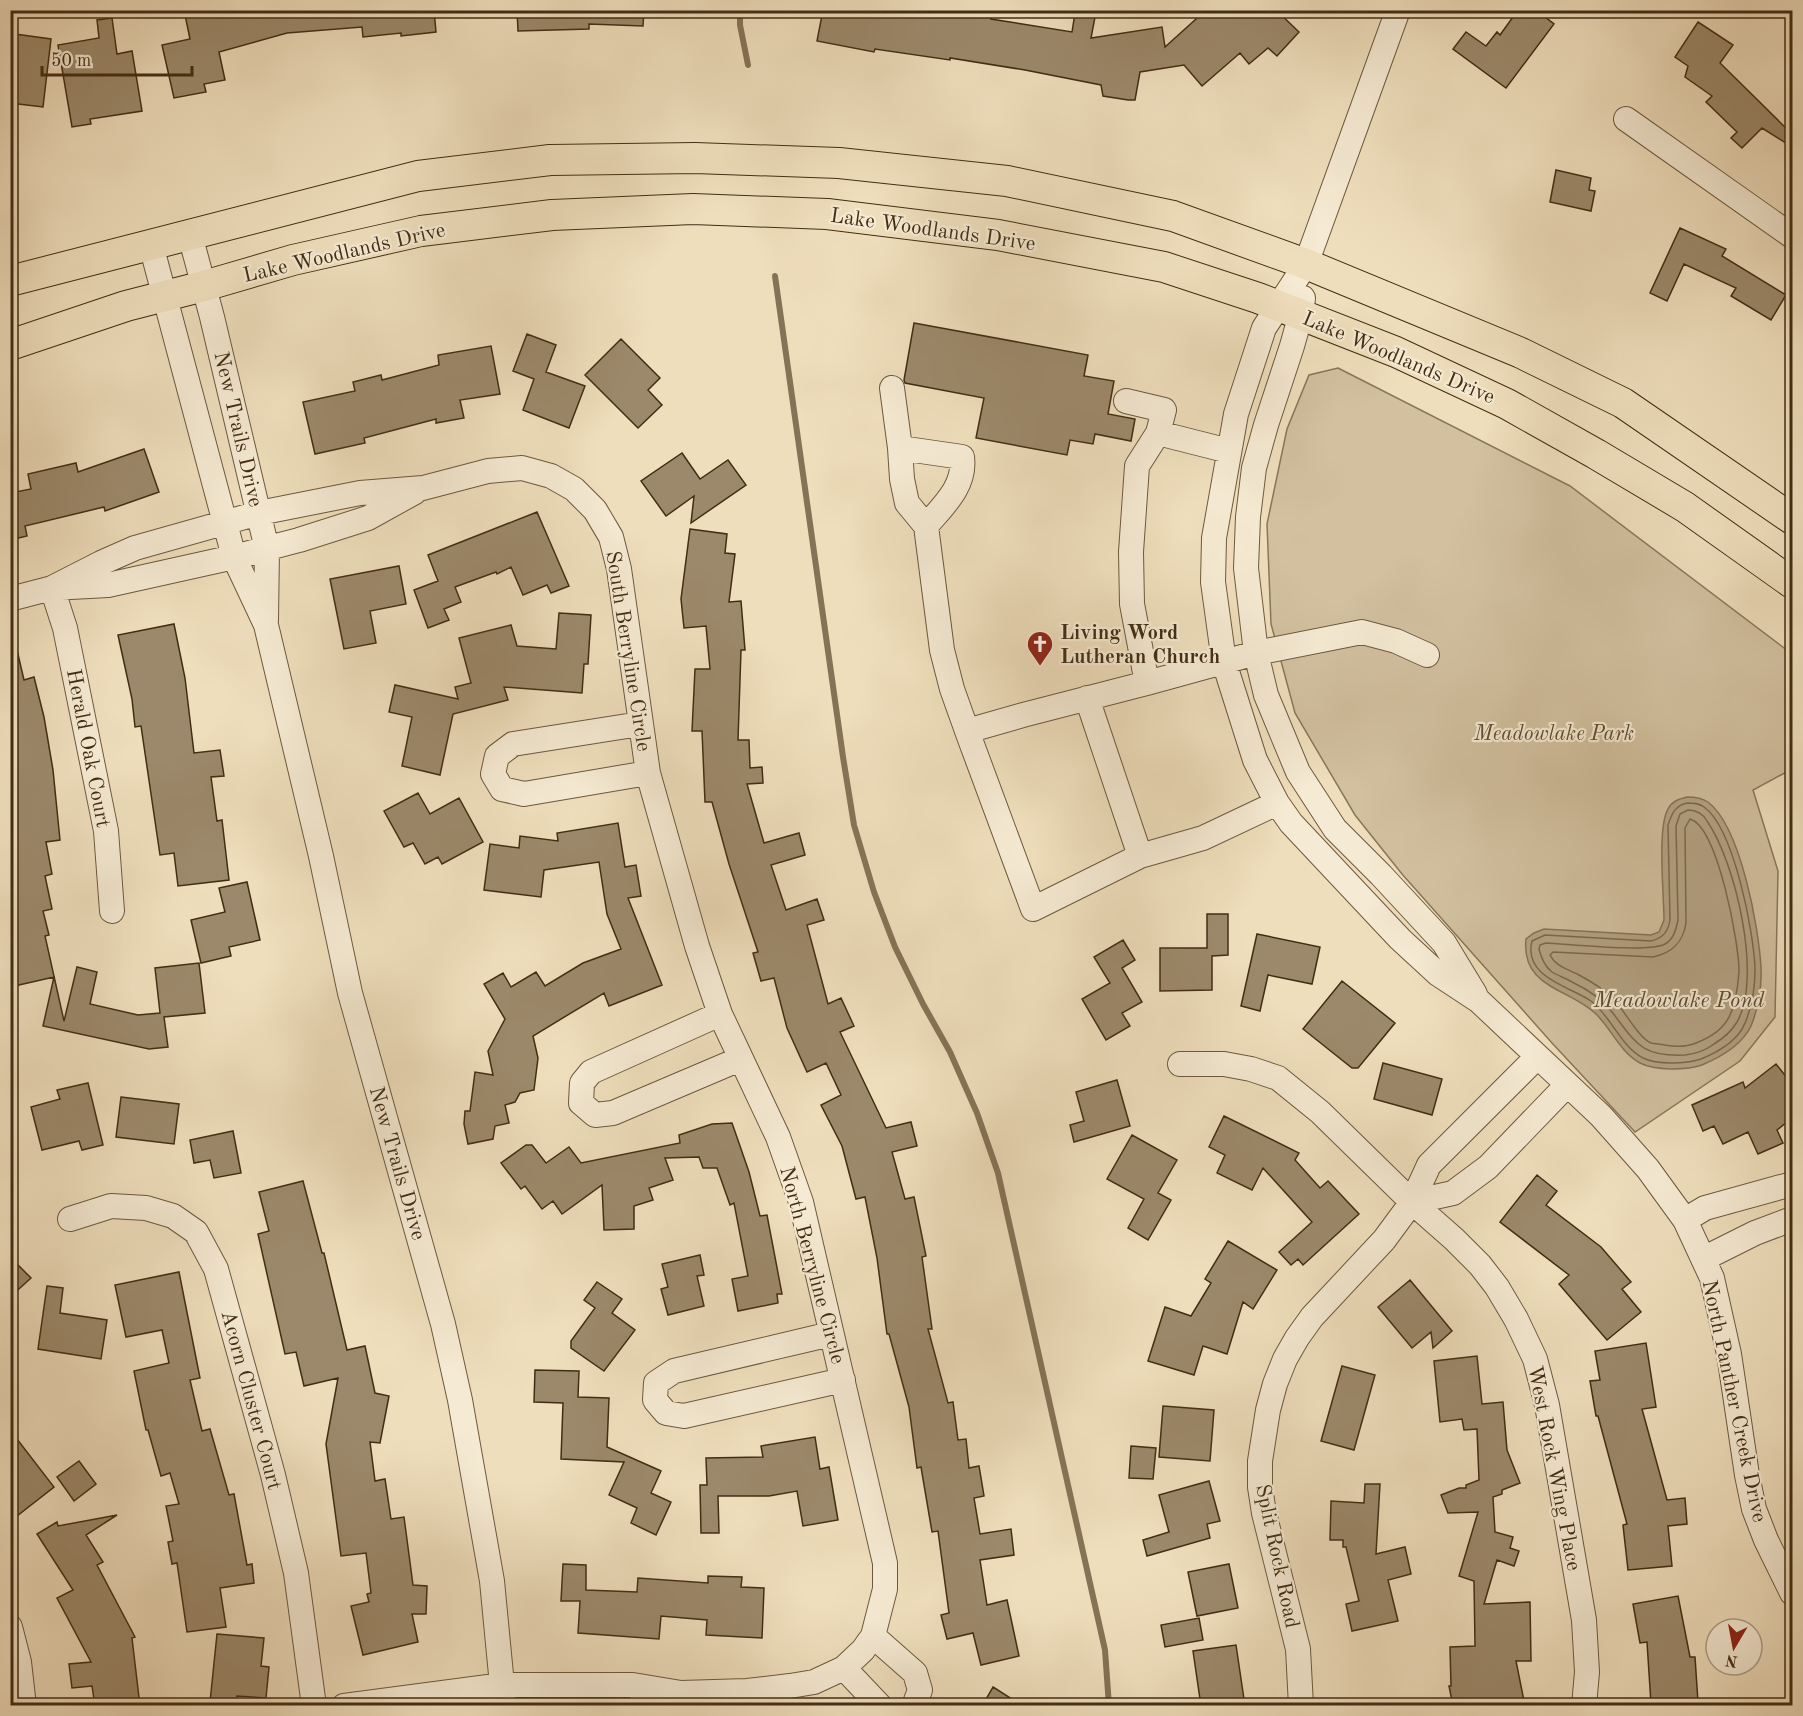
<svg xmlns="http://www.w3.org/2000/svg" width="1803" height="1716" viewBox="0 0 1803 1716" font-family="'Old Standard TT',serif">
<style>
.green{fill:#d2c09f;stroke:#8a765a;stroke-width:1.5}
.water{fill:#b4a283;stroke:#867357;stroke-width:1.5}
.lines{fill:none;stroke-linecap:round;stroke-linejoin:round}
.shore{stroke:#7b684c;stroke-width:1.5}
.stream{stroke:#867357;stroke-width:6}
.building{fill:#9c896b;stroke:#422d14;stroke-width:1.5}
.minor-casing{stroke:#6d593e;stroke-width:26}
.major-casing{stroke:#422d14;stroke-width:32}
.minor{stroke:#f5ead3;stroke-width:24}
.major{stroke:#efdebc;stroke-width:30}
.labels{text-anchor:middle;stroke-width:4.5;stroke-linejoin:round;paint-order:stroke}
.street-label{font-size:21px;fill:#422d14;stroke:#f5ead3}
.poi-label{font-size:21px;font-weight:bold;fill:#422d14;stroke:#f5ead3;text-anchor:start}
.park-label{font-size:21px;font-style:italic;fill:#5f4a30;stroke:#f5ead3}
.water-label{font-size:22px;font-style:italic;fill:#5e4a30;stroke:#f5ead3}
</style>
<rect width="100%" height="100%" fill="#efdebc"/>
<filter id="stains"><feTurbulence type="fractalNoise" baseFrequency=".00333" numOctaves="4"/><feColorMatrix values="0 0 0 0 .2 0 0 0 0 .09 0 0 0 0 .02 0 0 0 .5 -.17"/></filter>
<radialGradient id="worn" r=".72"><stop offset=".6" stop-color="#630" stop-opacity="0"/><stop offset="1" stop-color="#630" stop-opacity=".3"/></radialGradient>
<path class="green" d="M1338 368 1570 486 1792 654V769L1753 790 1778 871 1775 1017 1740 1061 1635 1132 1552 1043 1402 874 1355 815 1295 713 1271 624 1267 524 1287 429 1309 375Z"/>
<path class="water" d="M1687 797C1694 797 1702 798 1708 802 1741 827 1759 929 1761 968 1762 986 1758 1009 1751 1026 1742 1045 1721 1057 1702 1065 1687 1070 1655 1071 1640 1063 1620 1052 1611 1028 1595 1013 1567 988 1521 987 1526 939L1534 933 1544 929 1651 935 1659 932 1664 920C1664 895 1657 828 1668 809 1672 801 1679 799 1687 797Z"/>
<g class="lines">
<path class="shore" d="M1687 803C1693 803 1699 803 1704 807 1734 828 1754 933 1755 969 1755 986 1752 1007 1745 1023 1738 1041 1718 1052 1701 1059 1686 1064 1657 1065 1643 1058 1621 1047 1611 1016 1591 1001 1569 986 1523 977 1532 941L1545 935 1651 941C1663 938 1668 932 1670 920L1668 825C1672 813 1675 806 1687 803Z
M1688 810C1696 810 1703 814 1707 821 1735 861 1763 978 1737 1022 1731 1032 1724 1038 1714 1044 1706 1050 1695 1054 1685 1055 1641 1057 1636 1043 1612 1012 1601 998 1587 989 1572 982 1566 978 1558 976 1552 972 1544 966 1541 957 1539 949L1540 945 1546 943C1569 944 1649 953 1665 944 1674 939 1676 929 1678 920L1676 826 1680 814Z
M1690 819C1718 827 1739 944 1739 971 1738 985 1736 1002 1730 1015 1724 1029 1709 1038 1696 1043 1686 1047 1675 1047 1665 1045 1661 1044 1655 1044 1651 1043 1639 1038 1625 1012 1616 1002 1606 990 1592 982 1579 975 1568 969 1556 967 1550 955L1553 952 1653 957C1673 953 1683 942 1686 923L1685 828Z"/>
<path class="stream" d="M740 10V25L748 65
M775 276 843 757 854 825 874 892 895 947 923 1004 950 1052 977 1113 998 1173 1105 1650 1109 1706"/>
</g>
<path class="building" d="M184 10H434L436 32 401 36V33L363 37 362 27 287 33 219 52 225 80 204 84 206 92 174 98 162 45 190 39Z
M517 10H644L643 26 589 24V29L518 31Z
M823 10H992L991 19 1072 32 1075 13 1095 17 1091 38 1162 27 1165 47 1206 10H1276L1299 32 1277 56 1268 48 1249 64 1240 53 1202 86 1184 65 1140 72 1135 100H1128L1103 96 1101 85 1025 70 950 58V60L875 49 874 52 817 41Z
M1518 10H1536L1554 24 1506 88 1453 49 1466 32 1486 46 1497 32 1500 35Z
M112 18 117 54 132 51 142 111 90 119 91 124 72 127 58 45 99 38 97 20Z
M1698 22 1733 45 1720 63 1792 134V147L1762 128 1742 148 1731 138 1737 132 1706 102 1712 96 1685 77 1688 66 1675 57Z
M15 34 51 39 43 107 10 103V50H13Z
M1556 170 1591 178 1589 190 1595 191 1591 211 1550 202Z
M1680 228 1726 249 1722 256 1786 295 1771 320 1731 296 1736 288 1684 264 1667 301 1650 293Z
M914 323 1088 355 1084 376 1114 381 1108 414 1135 419 1131 441 1095 434 1093 444 1070 440 1067 455 976 438 984 398 905 383 904 380Z
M527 334 556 345 546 372 585 386 569 428 523 410 534 379 513 371Z
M621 339 660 378 648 390 662 405 638 428 585 375Z
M491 346 500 394 460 400 464 418 436 423V419L364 438 365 443 315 454 303 402 355 391 353 382 381 375 382 380 439 365 438 355Z
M144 449 159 492 105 511 104 507 25 526 27 536 10 540V493L31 489 28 474 76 463 78 472Z
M682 453 700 479 728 460 746 485 691 523 694 496 666 516 641 481Z
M537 512 569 586 551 593 547 585 523 595 511 567 497 574 496 572 455 587 461 602 444 609 449 620 428 628 414 590 438 581 428 555Z
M690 529 727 534 725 553 735 554 729 602 741 601 745 650H741L738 740H749L750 768 762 767 763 783 747 784 764 843 799 833 805 855 771 865 786 910 817 899 824 920 807 925 828 1004 841 998 854 1026 840 1032 886 1128 911 1122 917 1146 892 1152 905 1199 914 1197 926 1256 922 1257 932 1329H928L948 1403 953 1402 958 1440 966 1439 969 1468 979 1466 984 1496 974 1498 980 1534 1011 1529 1014 1555 980 1560 987 1605 1007 1600 1019 1656 981 1665 973 1633 947 1639 941 1615 949 1613 938 1531 932 1532 921 1467 917 1468 909 1407 889 1334H887L877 1258 865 1197 856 1199 842 1146 821 1105 841 1095 826 1063 807 1072 787 1028 774 978 761 981 753 953 758 952 729 864 712 802H705L702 731H692L695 669H710L706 626 684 628 681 599Z
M399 566 406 604 370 611 376 643 344 649 330 579Z
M559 613 591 615 588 664H584L582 693 504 687 508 700 453 714 440 775 402 766 412 717 389 712 395 685 458 699 455 687 471 683 459 638 511 625 517 646 556 649Z
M174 624 185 678 194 753 220 750 224 776 211 777 217 821 222 820 229 880 178 886 174 853 160 855 141 726 135 727 132 699 118 635Z
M17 650 24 680 34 677 44 717 53 770 60 840 46 842 52 874 45 876 52 909 43 911 49 935 45 936 64 1021 77 967 97 972 90 1004 138 1015 160 1013 155 968 199 963 205 1013 164 1017 168 1047 149 1049 43 1026 54 977 10 987V651Z
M418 793 430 814 459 798 483 842 442 864 438 857 425 864 413 843 404 847 384 811Z
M618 823 625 867 636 865 641 896 628 898 662 985 609 1006 604 993 533 1036 538 1058 534 1090 520 1093 515 1102 505 1105 509 1123 495 1126 493 1139 468 1144 464 1124 465 1111H470L475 1072 493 1075 488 1051 505 1019 484 984 503 973 511 987 536 972 545 986 583 963 621 949 607 914 599 862 544 870 541 897 484 890 490 844 519 848 520 836 558 841 557 833Z
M247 882 260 940 229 947 231 956 201 963 191 920 225 912 219 888Z
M1207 914H1228V955L1212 956V990L1160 991V948H1207Z
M1257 934 1320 947 1312 984 1268 975 1260 1011 1241 1006Z
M1123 940 1135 960 1122 968 1142 1002 1122 1013 1130 1026 1106 1040 1082 999 1110 983 1094 957Z
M1342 981 1395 1023 1358 1068H1352L1303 1029Z
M1383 1063 1442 1079 1432 1115 1374 1099Z
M1776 1064 1792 1084V1118L1777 1130 1783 1143 1758 1154 1748 1132 1723 1144 1714 1126 1703 1131 1692 1105 1743 1082 1745 1088Z
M1117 1080 1130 1126 1074 1142 1070 1125 1084 1121 1076 1092Z
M88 1083 103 1145 82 1150 79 1141 42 1150 31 1107 60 1099 57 1090Z
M121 1097 179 1104 174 1144 116 1137Z
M1224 1116 1299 1153 1295 1160 1320 1188 1328 1181 1359 1214 1303 1265 1298 1259 1291 1265 1279 1252 1312 1222 1263 1168 1252 1190 1217 1173 1225 1155 1209 1147Z
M732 1123 749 1172 760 1216 767 1215 782 1294H777L778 1303 738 1311 732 1279 748 1276 734 1203 730 1205 717 1168H703L699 1157 665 1158 673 1180 649 1188 653 1200 634 1206V1229L604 1230 602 1185 562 1214 553 1201 542 1209 525 1186 521 1189 501 1163 526 1145H532L546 1163 569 1147 581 1163 680 1143 679 1135 712 1124Z
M233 1131 241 1173 214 1178 210 1160 194 1163 190 1140Z
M1132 1135 1177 1160 1158 1193 1171 1200 1148 1240 1128 1228 1144 1199 1107 1179Z
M1537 1175 1557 1191 1546 1205 1601 1247 1631 1282 1622 1289 1641 1312 1607 1340 1559 1284 1569 1275 1500 1222Z
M303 1181 322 1253H324L347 1350 365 1346 375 1393 389 1396 380 1443 370 1442 375 1481 385 1479 391 1519 404 1517 413 1585 427 1586 426 1614H412L418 1642 363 1655 351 1606 369 1602 367 1594 371 1593 366 1553 341 1556 326 1444 338 1378 304 1386 296 1352 285 1354 258 1234 269 1231 259 1192Z
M1228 1241 1277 1270 1253 1309 1243 1302 1227 1354 1203 1346 1194 1375 1148 1361 1165 1307 1191 1316 1211 1283 1205 1279Z
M700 1255 704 1275 697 1276 704 1306 668 1315 661 1289 668 1287 662 1264Z
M10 1257 31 1278 10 1297Z
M179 1272 200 1378 190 1380 202 1431 210 1429 229 1495 234 1494 247 1565 252 1564 254 1583 220 1588 226 1627 187 1632 177 1563 172 1564 168 1542 173 1541 166 1506 179 1504 170 1473 161 1476 148 1430H146L134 1371 169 1363 162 1330 126 1337 115 1285Z
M1410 1280 1452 1331 1433 1348 1431 1332 1412 1348 1378 1307Z
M597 1282 622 1299 612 1313 635 1330 604 1371 571 1348V1341L595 1308 584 1300Z
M47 1286 63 1288 60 1313 107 1320 101 1359 38 1349Z
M1646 1343 1656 1407 1642 1409 1667 1500 1685 1498 1687 1524 1668 1526 1672 1566 1628 1570 1623 1525 1627 1524 1598 1416H1596L1590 1381 1600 1380 1595 1351Z
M1477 1356 1482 1404 1503 1402 1507 1450 1520 1483 1502 1490V1494L1493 1497 1495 1532 1513 1537 1510 1548 1519 1551 1514 1566 1497 1560 1484 1604 1530 1602 1531 1661H1516L1525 1706H1453L1449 1686H1451L1450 1647 1475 1646 1474 1581 1459 1576 1478 1512 1448 1513 1441 1495 1459 1488H1466V1485L1479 1480 1477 1429 1464 1430 1462 1419 1440 1422 1434 1361Z
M1342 1366 1375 1375 1354 1450 1321 1441Z
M535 1370 579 1371 578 1397 609 1398 607 1447 661 1471 651 1493 671 1502 656 1535 631 1523 637 1508 609 1495 624 1462 561 1459 563 1403 534 1402Z
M1163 1406 1214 1410 1210 1461 1159 1457Z
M10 1430 54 1487 17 1516 10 1508Z
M815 1437 820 1469 829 1467 838 1520 803 1526 797 1491 769 1496H718L719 1533H701L700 1485H707L706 1458 763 1457 761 1446Z
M1131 1446 1156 1448 1153 1479 1129 1478Z
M79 1461 96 1484 74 1501 57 1477Z
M1209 1481 1220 1521 1207 1524 1210 1538 1147 1556 1143 1540 1169 1532 1159 1495Z
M1365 1484H1380L1376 1554 1405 1547 1411 1574 1388 1580 1398 1621 1352 1631 1346 1604 1359 1601 1346 1547H1343V1540H1330L1331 1501 1364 1503Z
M117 1515 86 1535 103 1562 97 1565 135 1637 132 1638 140 1706H95L92 1686 72 1688 69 1664 91 1662 57 1598 73 1590 37 1534 57 1522 58 1526Z
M563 1564 586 1565V1590L637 1592 638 1578 708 1583V1576L742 1577 741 1587 764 1588 762 1638 706 1635 707 1620 661 1616 659 1639 578 1633 580 1601H561Z
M1229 1564 1238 1608 1197 1616 1188 1572Z
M1678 1596 1690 1657H1695L1698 1702 1651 1704 1647 1642 1640 1643 1633 1604Z
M1199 1618 1203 1640 1165 1647 1161 1625Z
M217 1634 264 1638 261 1666 269 1667 266 1698 237 1696 236 1704 210 1702Z
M1236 1645 1245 1706H1201L1193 1651Z
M993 1687 1023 1706H982Z"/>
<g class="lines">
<g class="minor-casing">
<path id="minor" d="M1398 10 1306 264 1264 328 1236 414 1214 538 1213 582 1224 662 1255 760 1277 803 1291 823 1400 939 1438 974 1479 1001 1601 1116 1648 1169 1685 1220 1712 1278 1729 1354 1747 1475 1754 1509 1766 1540 1792 1593
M1626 119 1792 236
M190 235 212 317 267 549 266 620
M151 245 234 557 266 625 321 856 350 993 443 1324 460 1400 492 1581 504 1706
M1303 298 1301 314 1292 346 1266 425 1254 468 1248 517 1246 568 1256 653 1266 695 1298 772 1335 829 1381 875 1444 943 1475 994
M892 388 900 448
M1126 401 1164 410 1158 433
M1229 451 1158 433 1137 466 1131 552 1132 604 1147 683 1256 653 1362 632 1396 641 1427 655
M926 526 907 503 902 479 900 448 962 457C966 486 943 506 926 526L942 650 952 689 967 731
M52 588 101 563 135 548 259 513 360 493 423 488 488 471 522 468 551 476 574 489 595 510 611 537 619 569 648 773 697 946 720 1014 778 1137 801 1202 885 1563V1589L873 1636 863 1650 844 1668 814 1682 790 1686 747 1691 681 1693 633 1685H503L344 1706
M52 588 65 628 106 831 112 911
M10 599 52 588 108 585 234 557 299 540 368 518 415 492
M1147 683 1023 715 967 731 1033 909 1140 856 1203 838 1277 803
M1087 698 1140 856
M640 724 513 744 497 756 493 774 502 789 524 794 648 773
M720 1014 591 1072 582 1083 581 1103 595 1115 613 1113 740 1059
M1180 1064H1224L1251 1069 1278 1078 1320 1112 1412 1202 1454 1239 1480 1265 1497 1287 1516 1319 1535 1359 1547 1405 1584 1620 1587 1672 1584 1706
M1412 1202 1453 1193 1488 1167 1567 1085
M70 1219 111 1206 146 1208 173 1216 196 1232 216 1269 273 1475 296 1573 314 1706
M1685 1220 1705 1208 1792 1184
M1703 1259 1755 1233 1792 1219
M831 1334 674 1371 656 1383 655 1400 666 1413 684 1416 843 1380
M10 1627 19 1662 24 1706
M873 1636 915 1673 920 1690 914 1706
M844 1668 880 1706
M639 1706 675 1695
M1301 1706 1298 1649 1264 1513 1260 1487V1461L1268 1410 1275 1384 1285 1359 1297 1338 1312 1317 1384 1240 1412 1202 1429 1165 1537 1057"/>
</g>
<g class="major-casing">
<path id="major" d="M10 281 418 176 550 160 695 158 839 163 1007 181 1173 216 1306 264 1521 353 1623 403 1792 519
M10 345 126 306 204 286 293 260 421 231 552 215 693 209 827 214 998 235 1164 267 1258 298 1396 352 1507 404 1596 454 1685 507 1792 583"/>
</g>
<use href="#minor" class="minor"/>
<use href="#major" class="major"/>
</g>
<defs>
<g id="church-pin" transform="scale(1.35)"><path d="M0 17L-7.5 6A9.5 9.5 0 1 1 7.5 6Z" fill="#8f2418" stroke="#f5ead3"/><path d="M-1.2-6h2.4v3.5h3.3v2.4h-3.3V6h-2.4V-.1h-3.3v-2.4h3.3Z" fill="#fff"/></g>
</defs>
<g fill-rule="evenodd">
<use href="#church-pin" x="1040" y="644"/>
</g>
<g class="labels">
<g class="street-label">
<text transform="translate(933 229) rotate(8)" y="7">Lake Woodlands Drive</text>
<text transform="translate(344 252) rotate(-13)" y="7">Lake Woodlands Drive</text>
<text transform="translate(1399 357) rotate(23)" y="7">Lake Woodlands Drive</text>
<text transform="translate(239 429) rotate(77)" y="7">New Trails Drive</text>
<text transform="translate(629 651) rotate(81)" y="7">South Berryline Circle</text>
<text transform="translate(89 748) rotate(79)" y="7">Herald Oak Court</text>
<text transform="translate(398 1163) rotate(74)" y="7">New Trails Drive</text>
<text transform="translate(813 1265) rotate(75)" y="7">North Berryline Circle</text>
<text transform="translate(252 1400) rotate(75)" y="7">Acorn Cluster Court</text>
<text transform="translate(1735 1401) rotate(78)" y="7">North Panther Creek Drive</text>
<text transform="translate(1555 1468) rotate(79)" y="7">West Rock Wing Place</text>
<text transform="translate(1278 1556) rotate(78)" y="7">Split Rock Road</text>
</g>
<g class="poi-label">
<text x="1060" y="639">Living Word<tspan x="1060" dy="24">Lutheran Church</tspan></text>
</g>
<g class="park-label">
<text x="1554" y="740">Meadowlake Park</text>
</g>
<g class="water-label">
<text x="1679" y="1007">Meadowlake Pond</text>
</g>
</g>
<rect width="1803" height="1716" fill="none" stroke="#efdebc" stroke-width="36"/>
<rect x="12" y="12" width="1779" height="1692" fill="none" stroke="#422d14" stroke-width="3"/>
<rect x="18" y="18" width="1767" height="1680" fill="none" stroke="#422d14" stroke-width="1.5"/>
<g transform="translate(1734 1647) rotate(190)"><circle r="28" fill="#f5ead3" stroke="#ad9e87" stroke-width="1.5"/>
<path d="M0-4.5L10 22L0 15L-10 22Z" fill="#8f2418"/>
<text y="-9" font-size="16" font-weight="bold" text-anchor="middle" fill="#422d14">N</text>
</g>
<path d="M42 66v9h150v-9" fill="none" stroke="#422d14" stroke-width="3"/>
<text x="51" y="66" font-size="18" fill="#422d14" stroke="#f5ead3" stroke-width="4.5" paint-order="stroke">50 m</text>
<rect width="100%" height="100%" filter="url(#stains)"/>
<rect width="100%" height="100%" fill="url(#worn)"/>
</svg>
